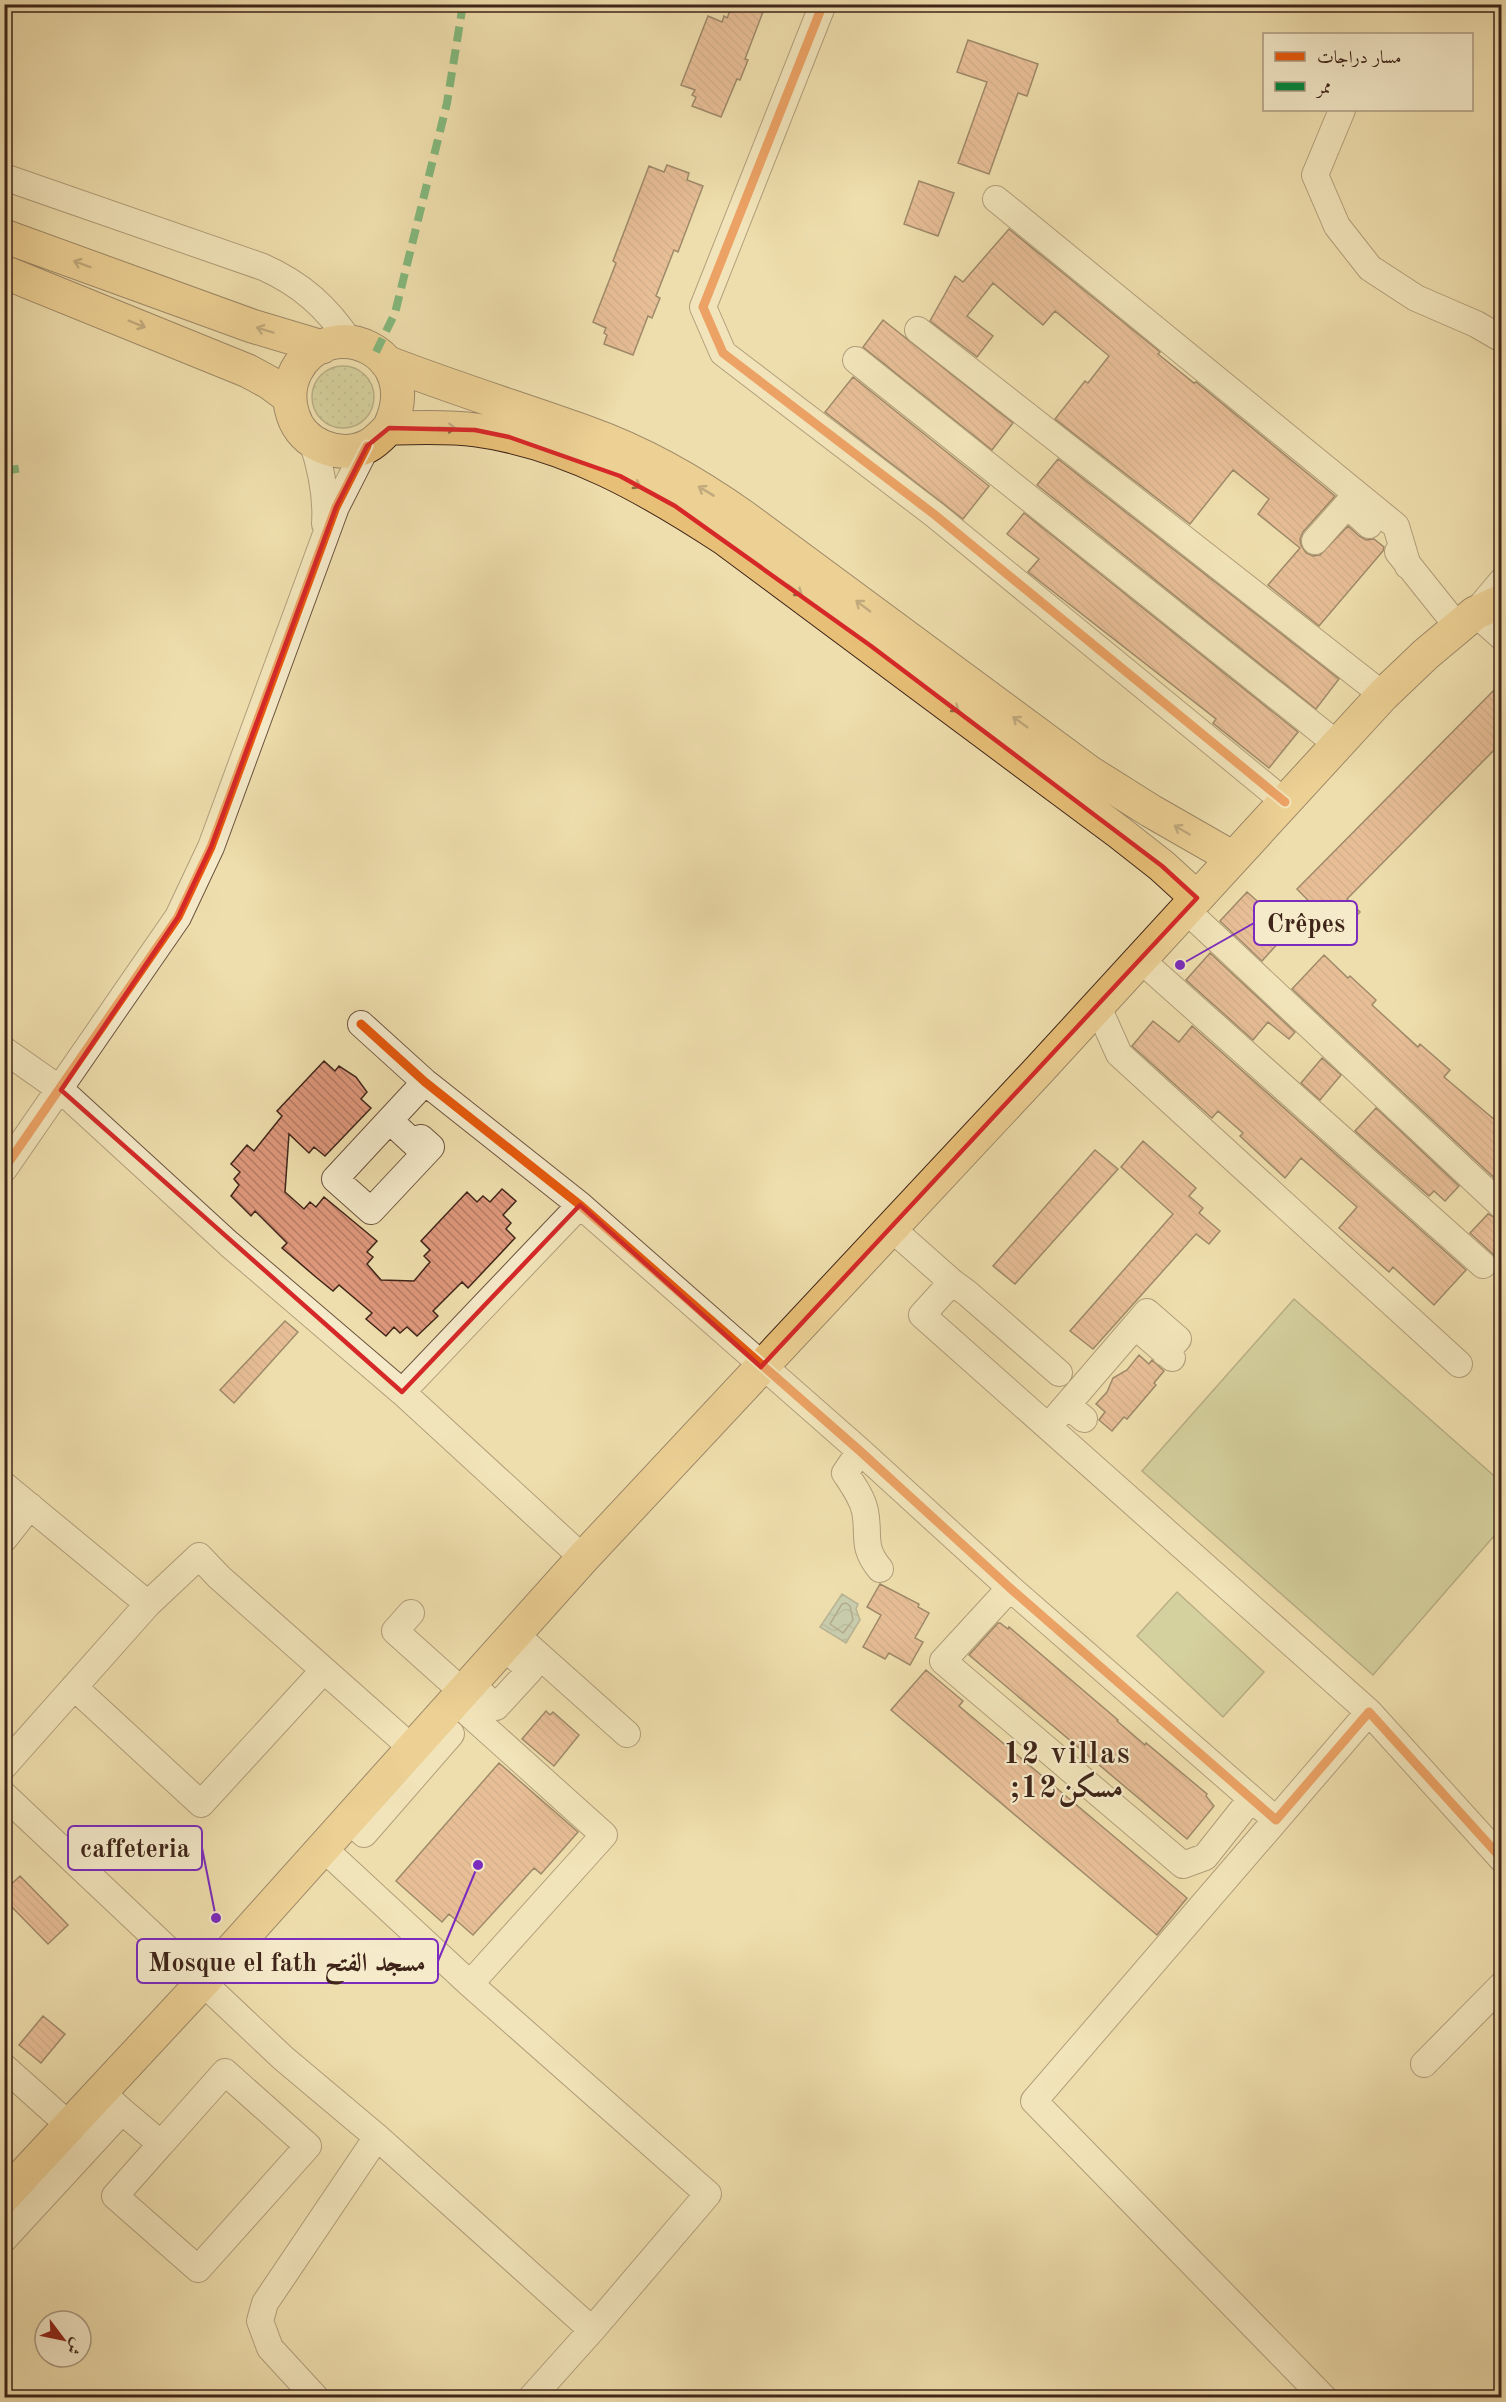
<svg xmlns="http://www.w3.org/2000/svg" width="1506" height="2402" viewBox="0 0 1506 2402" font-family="'Old Standard TT',Amiri,serif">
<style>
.garden{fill:url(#garden-dots);stroke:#7a7453;stroke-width:1.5}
.pitch{fill:#b5c28d;stroke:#7a7453;stroke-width:1.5}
.water{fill:url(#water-waves);stroke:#767f74;stroke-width:1.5}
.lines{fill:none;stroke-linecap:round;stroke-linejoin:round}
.shore{stroke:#6d7065;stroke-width:1.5}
.building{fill:url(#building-back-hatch);stroke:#3f2519;stroke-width:1.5}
.minor-casing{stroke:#6b533e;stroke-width:28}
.major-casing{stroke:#3f2519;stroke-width:35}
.minor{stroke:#f5eaca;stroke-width:26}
.major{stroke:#e8bf76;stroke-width:33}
.quiet{stroke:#00873e;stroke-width:8;stroke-dasharray:15 8;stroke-linecap:butt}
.cycleway-casing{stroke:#f5eaca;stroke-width:13}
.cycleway{stroke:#e8590c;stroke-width:9}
.oneway{stroke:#8b6a43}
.marked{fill:none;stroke:#d62828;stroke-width:4.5;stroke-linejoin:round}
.labels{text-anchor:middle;stroke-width:4.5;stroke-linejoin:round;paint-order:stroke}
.district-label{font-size:30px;font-weight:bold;letter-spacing:1.5px;fill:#3f2519;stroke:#f5eaca}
.leader{fill:none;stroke:#7b2cbf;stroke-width:2}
.callout-dot{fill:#7b2cbf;stroke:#f5eaca;stroke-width:2}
.callout{fill:#f5eaca;stroke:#7b2cbf;stroke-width:2}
.callout-label{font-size:26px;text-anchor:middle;font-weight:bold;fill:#3f2519}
</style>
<defs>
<pattern id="garden-dots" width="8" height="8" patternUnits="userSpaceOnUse" patternTransform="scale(1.5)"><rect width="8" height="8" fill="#b5c28d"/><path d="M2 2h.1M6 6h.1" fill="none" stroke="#959d72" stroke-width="1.8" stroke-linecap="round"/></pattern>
<pattern id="water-waves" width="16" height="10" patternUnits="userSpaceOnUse" patternTransform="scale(1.5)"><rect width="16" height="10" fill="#9bbbb1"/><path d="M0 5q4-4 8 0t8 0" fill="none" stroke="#80988f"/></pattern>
<pattern id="building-back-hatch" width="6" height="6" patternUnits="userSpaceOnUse" patternTransform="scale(1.5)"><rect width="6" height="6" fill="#df987c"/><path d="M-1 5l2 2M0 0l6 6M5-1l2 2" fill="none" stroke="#b67c65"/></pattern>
</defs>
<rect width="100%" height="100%" fill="#efdead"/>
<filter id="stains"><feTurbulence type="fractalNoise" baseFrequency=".00333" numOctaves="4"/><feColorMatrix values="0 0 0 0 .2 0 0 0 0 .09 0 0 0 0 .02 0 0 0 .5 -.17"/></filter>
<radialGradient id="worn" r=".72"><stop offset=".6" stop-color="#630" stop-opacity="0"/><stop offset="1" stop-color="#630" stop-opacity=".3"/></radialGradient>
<path class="garden" d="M312 397a31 31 0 1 1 62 0a31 31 0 1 1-62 0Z"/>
<path class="pitch" d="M1294 1299 1501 1482V1528L1373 1675 1142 1471Z
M1177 1592 1264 1672 1223 1717 1137 1636Z"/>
<path class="water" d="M842 1594 858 1604 856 1609 860 1620 846 1643 820 1627Z"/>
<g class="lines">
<path class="shore" d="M846 1603 850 1606 853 1620 843 1633 830 1624 842 1604Z"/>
</g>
<path class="building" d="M733 4H766L745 59 748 60 740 80 737 79 721 117 692 106 696 97 692 95 695 90 681 85 708 16 722 22 724 16 727 18Z
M968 40 1038 64 1027 96 1018 93 989 174 958 163 987 82 957 72Z
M667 165 689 173 687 180 703 186 678 252 674 250 656 296 660 298 652 318 648 316 633 355 604 344 607 335 604 333 606 328 593 322 616 263 613 261 649 166 664 172Z
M919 181 954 193 938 236 904 224Z
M1009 229 1160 352 1158 354 1194 383 1196 382 1335 496 1303 532 1300 539 1301 545 1306 553 1313 556 1320 555 1348 526 1359 536 1366 540 1374 539 1384 547 1383 551 1319 626 1268 585 1300 548 1258 514 1269 499 1233 470 1190 524 1055 419 1085 381 1088 383 1109 356 1055 311 1043 325 993 283 967 316 993 336 977 357 930 321 955 276 963 282Z
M883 320 1013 423 992 450 863 347Z
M853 377 989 486 963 519 825 412Z
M1058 459 1339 679 1316 709 1037 485Z
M1024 513 1298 732 1269 768 1213 723 1216 719 1028 572 1039 559 1007 534Z
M1502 682V742L1347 899 1360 912 1340 933 1297 889Z
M1247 892 1290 930 1262 961 1220 921Z
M1210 953 1295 1032 1289 1039 1268 1022 1253 1040 1186 980Z
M1324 955 1348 978 1350 976 1376 1000 1372 1005 1418 1047 1420 1044 1450 1070 1444 1077 1502 1126V1185L1292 989Z
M1153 1021 1179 1042 1192 1026 1466 1270 1434 1305 1393 1267 1389 1272 1339 1228 1357 1207 1301 1158 1285 1178 1240 1136 1243 1133 1218 1111 1212 1118 1132 1046Z
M1322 1058 1341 1075 1320 1100 1301 1083Z
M324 1061 335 1071 339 1066 356 1077 367 1092 361 1099 371 1108 325 1156 314 1147 309 1153 289 1134 285 1192 304 1209 310 1202 316 1207 324 1197 377 1241 367 1252 373 1257 367 1264 381 1280 414 1281 430 1262 424 1256 430 1250 421 1241 467 1192 477 1202 483 1196 490 1202 502 1189 516 1201 503 1215 511 1223 506 1229 515 1238 468 1288 462 1282 433 1311 438 1316 417 1336 407 1327 400 1333 394 1327 386 1336 366 1319 372 1313 339 1285 333 1291 317 1278 282 1248 287 1243 255 1211 251 1216 231 1196 239 1185 234 1179 240 1172 231 1164 247 1145 254 1151 282 1116 277 1111Z
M1376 1108 1459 1186 1445 1201 1434 1191 1429 1196 1355 1131Z
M1143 1141 1196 1188 1189 1196 1203 1208 1199 1213 1220 1231 1209 1244 1196 1234 1093 1349 1070 1331 1173 1214 1121 1167Z
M1095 1150 1118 1169 1015 1284 993 1266Z
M1488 1214 1502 1221V1257L1497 1261 1493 1254 1470 1233Z
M285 1321 298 1332 234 1403 220 1390Z
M1139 1355 1149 1364 1152 1360 1164 1371 1154 1383 1156 1385 1127 1419 1124 1417 1112 1431 1099 1420 1105 1412 1096 1404 1107 1392 1113 1378 1127 1370Z
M880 1584 919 1604 918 1607 929 1613 915 1638 923 1642 910 1665 889 1653 885 1659 863 1647 881 1615 867 1607Z
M998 1623H1000L1008 1629 1009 1627 1118 1720 1117 1721 1145 1745 1146 1743 1207 1794 1206 1796 1214 1806 1187 1839 969 1655Z
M926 1670 963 1701 959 1706 1187 1898 1157 1935 891 1710Z
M546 1711 550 1715 553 1712 579 1735 554 1766 522 1739Z
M499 1763 578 1832 541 1874 534 1868 473 1935 449 1914 442 1922 396 1881Z
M20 1876 68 1925 48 1944 4 1899V1891Z
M43 2016 65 2034 41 2063 19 2045Z"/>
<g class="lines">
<g class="minor-casing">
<path id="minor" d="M823 4 703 307 723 353 935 515 1285 802
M1342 110 1315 175 1337 226 1370 268 1416 298 1476 324 1502 339
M4 177 263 267C301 284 327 307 350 342
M996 199 1396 526 1408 566
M918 330 1383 695
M856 360 1338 745
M312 441C321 468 327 495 325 524
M1315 541 1347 505 1369 525
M1398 552 1458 627
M1502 581 1475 613 1502 637
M1186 910 1502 1206
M1141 960 1483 1265
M1098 1007 1119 1054 1459 1364
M361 1024 425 1082 580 1205 860 1451 1010 1588 1276 1820 1369 1712 1502 1859
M4 1050 61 1090 229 1244 402 1392 583 1558
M390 1121 415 1144 421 1138 431 1147 371 1211 335 1179 425 1082
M4 1169 178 917 211 847 336 507 367 446
M891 1228 952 1282 922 1315 1369 1712
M952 1282 967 1293 1059 1373
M1135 1326 1147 1312 1178 1339 1165 1353
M402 1392 580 1205
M1067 1405 1084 1419
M1048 1427 1135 1326 1172 1358
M860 1451 845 1473C853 1485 862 1497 865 1511 870 1536 861 1546 880 1569
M4 1485 148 1604
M4 1539 30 1506
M1010 1588 943 1661 1183 1865 1205 1857 1251 1799
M411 1613 395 1631 463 1692
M515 1634 627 1734
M471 1684 496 1707 530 1670 505 1648
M74 1687 201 1804 324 1670
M455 1701 604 1835 470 1984
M4 1766 148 1604 199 1556 219 1577 413 1749
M4 1795 283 2058 377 2137 592 2330
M347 1819 364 1834 451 1734 437 1721
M1276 1820 1034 2101 1324 2398
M322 1847 470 1984 708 2194 592 2330 532 2397
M1424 2064 1502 1985
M4 2067 70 2126
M122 2111 161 2144 115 2196 198 2269 308 2146 225 2072 161 2144
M4 2239 122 2111 109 2099
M316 2398 270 2348 260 2321 265 2303 377 2137"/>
</g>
<g class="major-casing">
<path id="major" d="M4 236 252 326 322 347
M4 272 248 371 270 383 290 398
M386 362C453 388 521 409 588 433 644 453 696 483 744 517L1089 772 1151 811 1233 858
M389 428C427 351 328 310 296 371 289 385 288 400 293 415 302 445 340 460 368 446 376 442 382 435 389 428 417 428 447 426 476 430 567 442 649 489 725 539L1120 833 1162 866 1197 898
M4 2196 202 1983 583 1558 1039 1070 1383 695 1426 654 1475 613 1502 601"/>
</g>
<use href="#minor" class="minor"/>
<use href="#major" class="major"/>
<path class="quiet" d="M376 352 395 313 447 103 463 4
M4 471 23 468"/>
<g class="cycleway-casing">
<path id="cycleway" d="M823 4 703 307 723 353 935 515 1285 802
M361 1024 425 1082 580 1205 860 1451 1010 1588 1276 1820 1369 1712 1502 1859
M4 1169 178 917 211 847 336 507 367 446"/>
</g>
<use href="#cycleway" class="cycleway"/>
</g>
<defs><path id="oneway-shaft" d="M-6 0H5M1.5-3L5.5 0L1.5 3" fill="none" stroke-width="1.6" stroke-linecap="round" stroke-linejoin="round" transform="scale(1.5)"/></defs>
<g class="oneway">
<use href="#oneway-shaft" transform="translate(82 264) rotate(-160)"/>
<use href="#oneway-shaft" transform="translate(137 324) rotate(22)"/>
<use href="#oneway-shaft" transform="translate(265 330) rotate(-163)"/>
<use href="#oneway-shaft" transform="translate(447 428) rotate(2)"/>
<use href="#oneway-shaft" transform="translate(633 483) rotate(29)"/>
<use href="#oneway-shaft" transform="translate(706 491) rotate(-149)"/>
<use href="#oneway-shaft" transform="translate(795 590) rotate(36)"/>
<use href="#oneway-shaft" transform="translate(863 606) rotate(-143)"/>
<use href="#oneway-shaft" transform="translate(952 706) rotate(37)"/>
<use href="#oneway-shaft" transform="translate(1020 722) rotate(-144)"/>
<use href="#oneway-shaft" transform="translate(1182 830) rotate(-150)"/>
</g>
<path d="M0 0H1506V2402H0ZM389 428 475 430 509 437 620 476 675 506 871 646 1162 866 1197 898 761 1367 580 1205 402 1392 61 1090 178 917 211 847 336 507 367 446Z" fill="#efdead" fill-opacity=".55" fill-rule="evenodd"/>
<path class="marked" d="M389 428 475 430 509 437 620 476 675 506 871 646 1162 866 1197 898 761 1367 580 1205 402 1392 61 1090 178 917 211 847 336 507 367 446Z"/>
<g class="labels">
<g class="district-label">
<text x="1067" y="1763">12 villas<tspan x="1067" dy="34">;12مسكن</tspan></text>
</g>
</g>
<path class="leader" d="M1180 965L1254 923M216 1918L202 1848M478 1865L438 1961"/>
<g class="callout-dot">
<circle cx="1180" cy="965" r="6"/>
<circle cx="216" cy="1918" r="6"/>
<circle cx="478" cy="1865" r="6"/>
</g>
<g class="callout">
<rect x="1254" y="901" width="103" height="44" rx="6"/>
<rect x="68" y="1826" width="134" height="44" rx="6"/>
<rect x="137" y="1939" width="301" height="44" rx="6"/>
</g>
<g class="callout-label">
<text x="1306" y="932">Crêpes</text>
<text x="135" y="1857">caffeteria</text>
<text x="287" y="1971">Mosque el fath مسجد الفتح</text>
</g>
<rect width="1506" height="2402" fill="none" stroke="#efdead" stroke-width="24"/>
<rect x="6" y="6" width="1494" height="2390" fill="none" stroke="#3f2519" stroke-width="3"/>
<rect x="12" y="12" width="1482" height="2378" fill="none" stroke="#3f2519" stroke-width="1.5"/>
<rect x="1263" y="33" width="210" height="78" fill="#f5eaca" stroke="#ac9b83" stroke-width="1.5"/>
<rect x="1275" y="52" width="30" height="9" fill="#e8590c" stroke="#ac9b83" stroke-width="1.5"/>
<text x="1317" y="63" font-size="18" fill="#3f2519">مسار دراجات</text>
<rect x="1275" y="82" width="30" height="9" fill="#00873e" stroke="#ac9b83" stroke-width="1.5"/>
<text x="1317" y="93" font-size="18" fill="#3f2519">ممر</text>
<g transform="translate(63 2339) rotate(122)"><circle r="28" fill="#f5eaca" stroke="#ac9b83" stroke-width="1.5"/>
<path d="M0-4.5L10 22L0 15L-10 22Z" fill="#8f2418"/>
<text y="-9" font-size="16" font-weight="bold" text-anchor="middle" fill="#3f2519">ش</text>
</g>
<rect width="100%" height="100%" filter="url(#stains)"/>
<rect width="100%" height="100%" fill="url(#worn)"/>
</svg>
